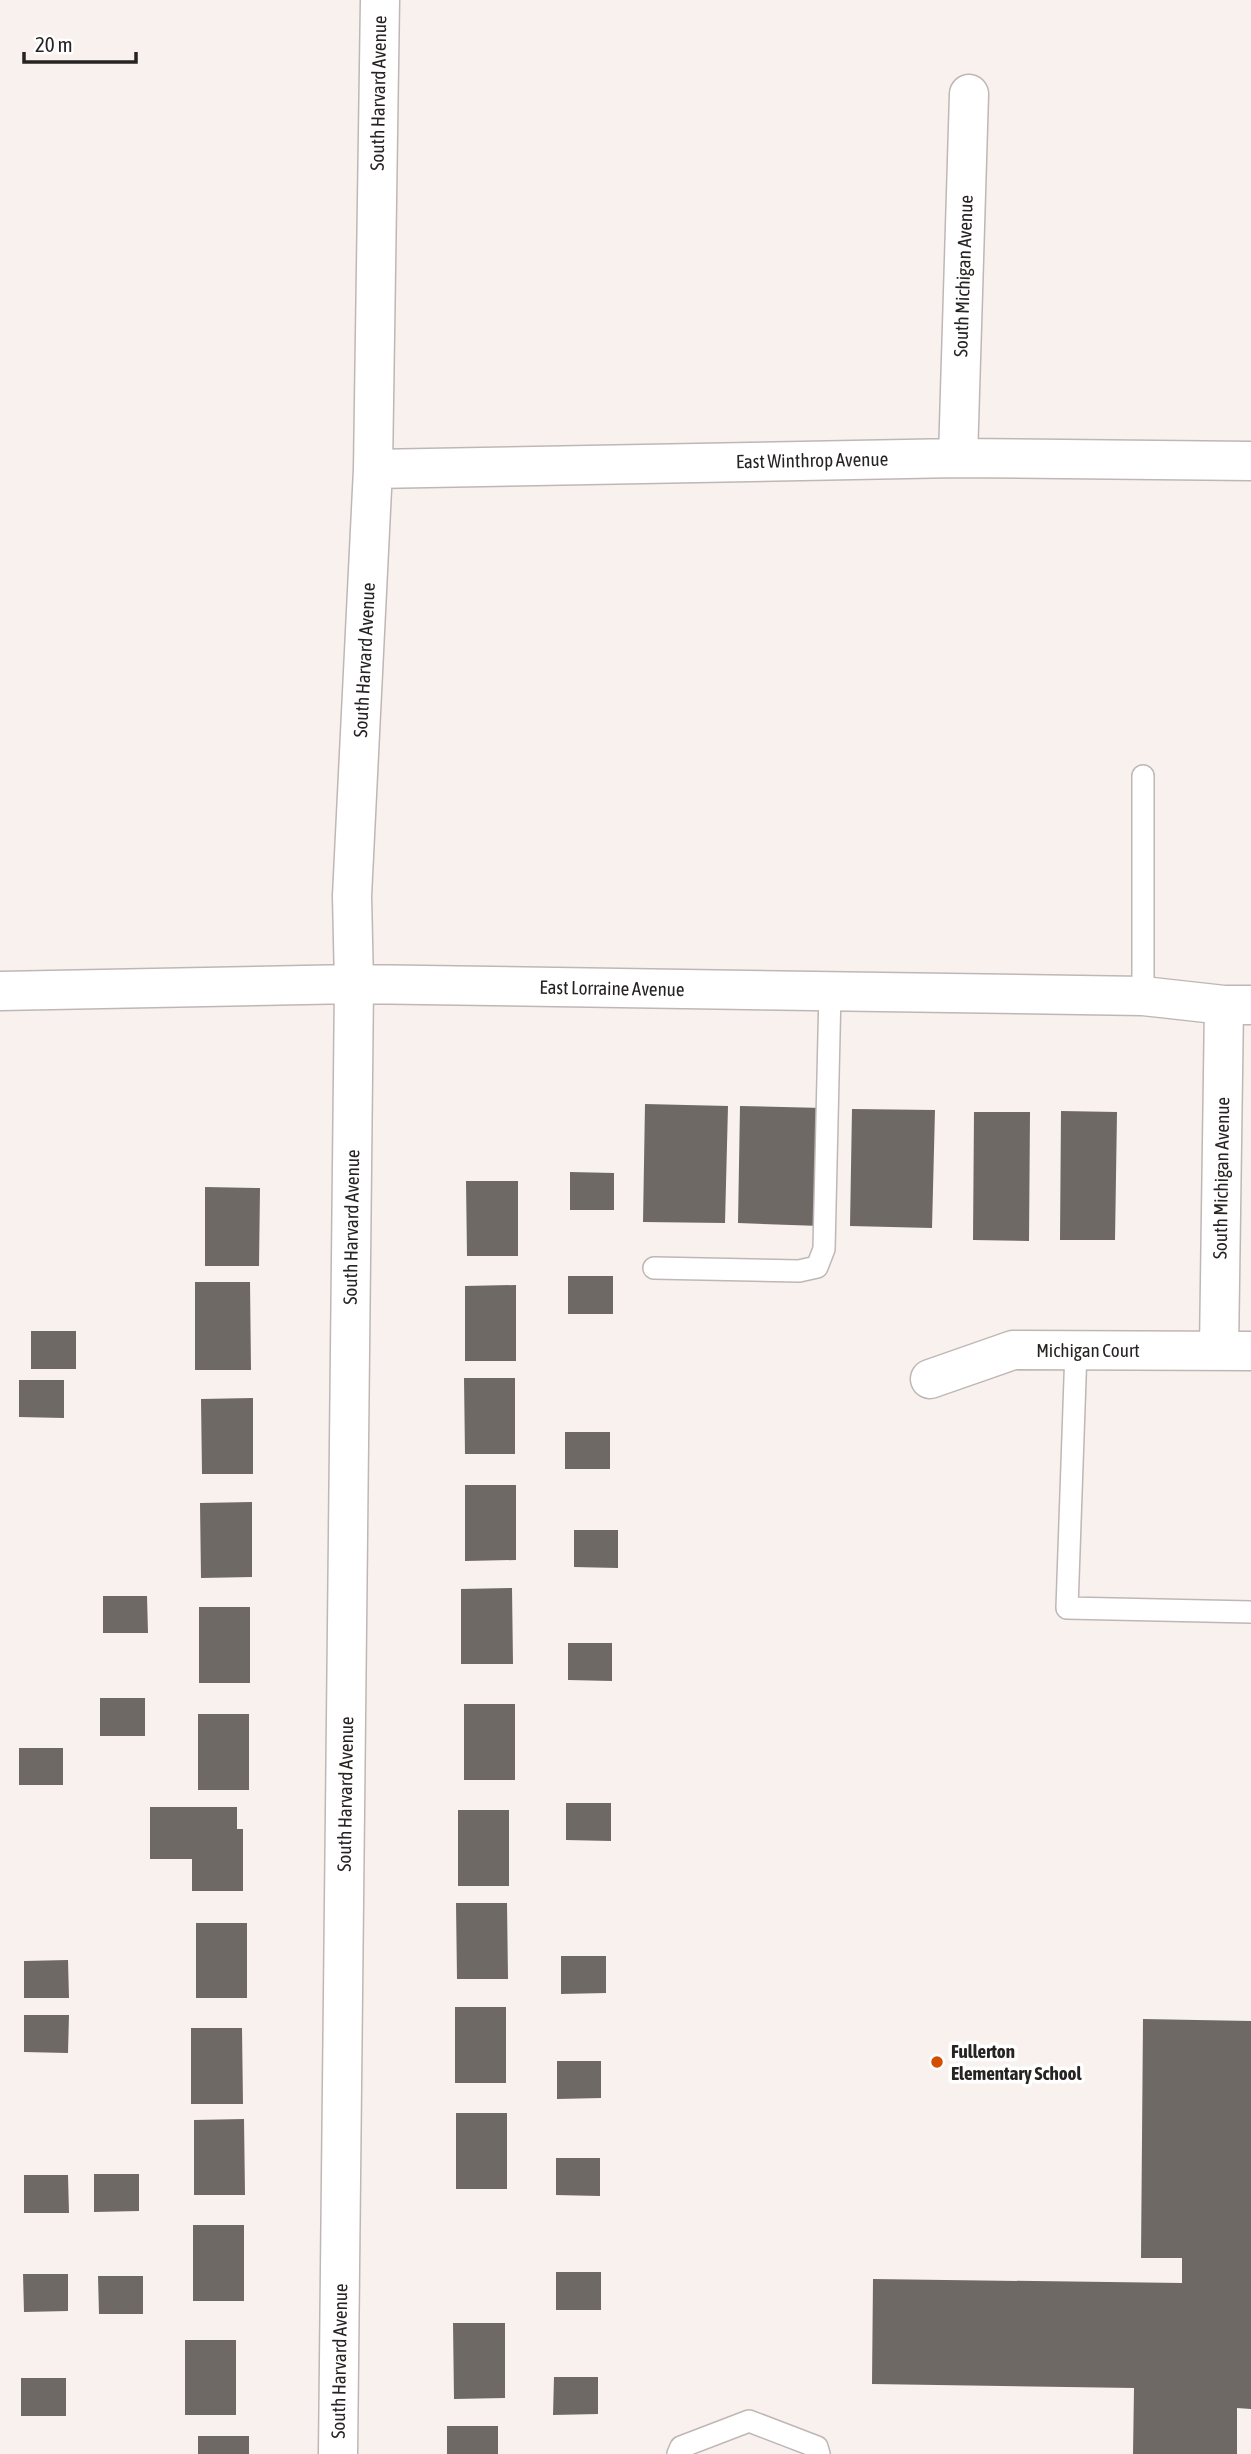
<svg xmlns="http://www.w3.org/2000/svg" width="1251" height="2454" viewBox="0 0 1251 2454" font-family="'Asap Condensed',sans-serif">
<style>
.building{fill:#6f6966}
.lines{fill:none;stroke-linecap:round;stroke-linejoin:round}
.lane-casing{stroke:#bfb7b5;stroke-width:24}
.street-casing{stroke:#bfb7b5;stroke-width:41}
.lane{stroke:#fff;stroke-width:21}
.street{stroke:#fff;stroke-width:38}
.poi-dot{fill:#d34f00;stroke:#fff;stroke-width:2.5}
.labels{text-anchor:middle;stroke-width:7;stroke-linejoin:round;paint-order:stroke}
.street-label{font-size:19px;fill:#262322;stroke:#fff}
.poi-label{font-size:19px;font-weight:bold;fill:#262322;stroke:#fff;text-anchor:start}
</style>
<rect width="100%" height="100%" fill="#f8f1ee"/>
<path class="building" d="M645 1104 728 1106 725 1223 643 1222Z
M740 1106 823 1108 820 1226 738 1223Z
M852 1109 935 1110 932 1228 850 1226Z
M1061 1111 1117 1112 1115 1240H1060Z
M974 1112H1030L1029 1241 973 1240Z
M570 1172 614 1173V1210H570Z
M466 1181H518V1256H467Z
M205 1187 260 1188 259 1266H205Z
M568 1276H613V1314H568Z
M195 1282H250L251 1370H195Z
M516 1285V1361H465V1286Z
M31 1331H76V1369H31Z
M464 1378H515V1454H465Z
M19 1380H64V1418L19 1417Z
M253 1398V1474H202L201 1399Z
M565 1432H610V1469H565Z
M465 1485H516V1560L465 1561Z
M252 1502V1577L201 1578 200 1503Z
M574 1530H618V1568L574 1567Z
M512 1588 513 1664H461V1589Z
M103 1596H147L148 1633H103Z
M199 1607H250V1683H199Z
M568 1643H612V1681L568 1680Z
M100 1698H145V1736H100Z
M464 1704H515V1780H464Z
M198 1714H249V1790H198Z
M19 1748H63V1785H19Z
M566 1803H611V1841L566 1840Z
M150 1807H237V1829H243V1891H192V1859H150Z
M458 1810H509V1886H458Z
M456 1903H507L508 1979H457Z
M196 1923H247V1998H196Z
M561 1956H606V1993L561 1994Z
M68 1960 69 1998H24V1961Z
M455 2007H506V2083H455Z
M24 2015H69L68 2053 24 2052Z
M1143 2019 1251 2021V2409L1237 2408V2454H1133L1134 2388 872 2384 873 2279 1182 2283V2258H1141Z
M191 2028H242L243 2104H191Z
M557 2061H601V2098L557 2099Z
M456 2113H507V2189H456Z
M244 2119 245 2195H194V2120Z
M556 2158H600V2196L556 2195Z
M94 2174H139V2211L94 2212Z
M24 2175H68L69 2213H24Z
M193 2225H244V2301H193Z
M556 2272H601V2310H556Z
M23 2274H68V2311L24 2312Z
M98 2276H143V2314H99Z
M453 2323H505V2398L454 2399Z
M185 2340H236V2415H185Z
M554 2377H598V2414L553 2415Z
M21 2378H66V2416H21Z
M447 2426H498V2454H447Z
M198 2436H249V2454H198Z"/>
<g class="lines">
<g class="lane-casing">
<path id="lane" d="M1143 996V776
M654 1268 799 1271 817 1267 824 1249 830 991
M1076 1350 1067 1608 1251 1612
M678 2454 681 2447 749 2421 817 2447 819 2454"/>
</g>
<g class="street-casing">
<path id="street" d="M958 458 969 94
M373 469 958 458 1251 461
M0 991 354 984 1143 996 1224 1005H1251
M1219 1351 1224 1005
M930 1379 1013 1350 1251 1351
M338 2454 354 984 352 896 373 469 380 0"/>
</g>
<use href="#lane" class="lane"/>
<use href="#street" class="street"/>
</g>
<circle class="poi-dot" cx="937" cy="2062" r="7"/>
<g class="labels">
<g class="street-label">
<text transform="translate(378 93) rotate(-89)" y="7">South Harvard Avenue</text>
<text transform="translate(963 276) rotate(-88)" y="7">South Michigan Avenue</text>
<text transform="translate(812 460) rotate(-1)" y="7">East Winthrop Avenue</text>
<text transform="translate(364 660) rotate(-87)" y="7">South Harvard Avenue</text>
<text transform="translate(612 988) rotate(1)" y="7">East Lorraine Avenue</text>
<text transform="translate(1221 1178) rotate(-89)" y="7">South Michigan Avenue</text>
<text transform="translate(351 1227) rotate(-89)" y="7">South Harvard Avenue</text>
<text x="1088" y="1357">Michigan Court</text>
<text transform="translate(345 1794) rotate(-89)" y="7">South Harvard Avenue</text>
<text transform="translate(339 2361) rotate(-89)" y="7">South Harvard Avenue</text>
</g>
<g class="poi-label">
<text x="951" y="2058">Fullerton<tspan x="951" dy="22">Elementary School</tspan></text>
</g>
</g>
<path d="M24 52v10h112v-10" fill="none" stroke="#262322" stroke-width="3.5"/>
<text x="35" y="52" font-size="21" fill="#262322" stroke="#ffffff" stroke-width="5" paint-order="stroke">20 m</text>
</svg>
